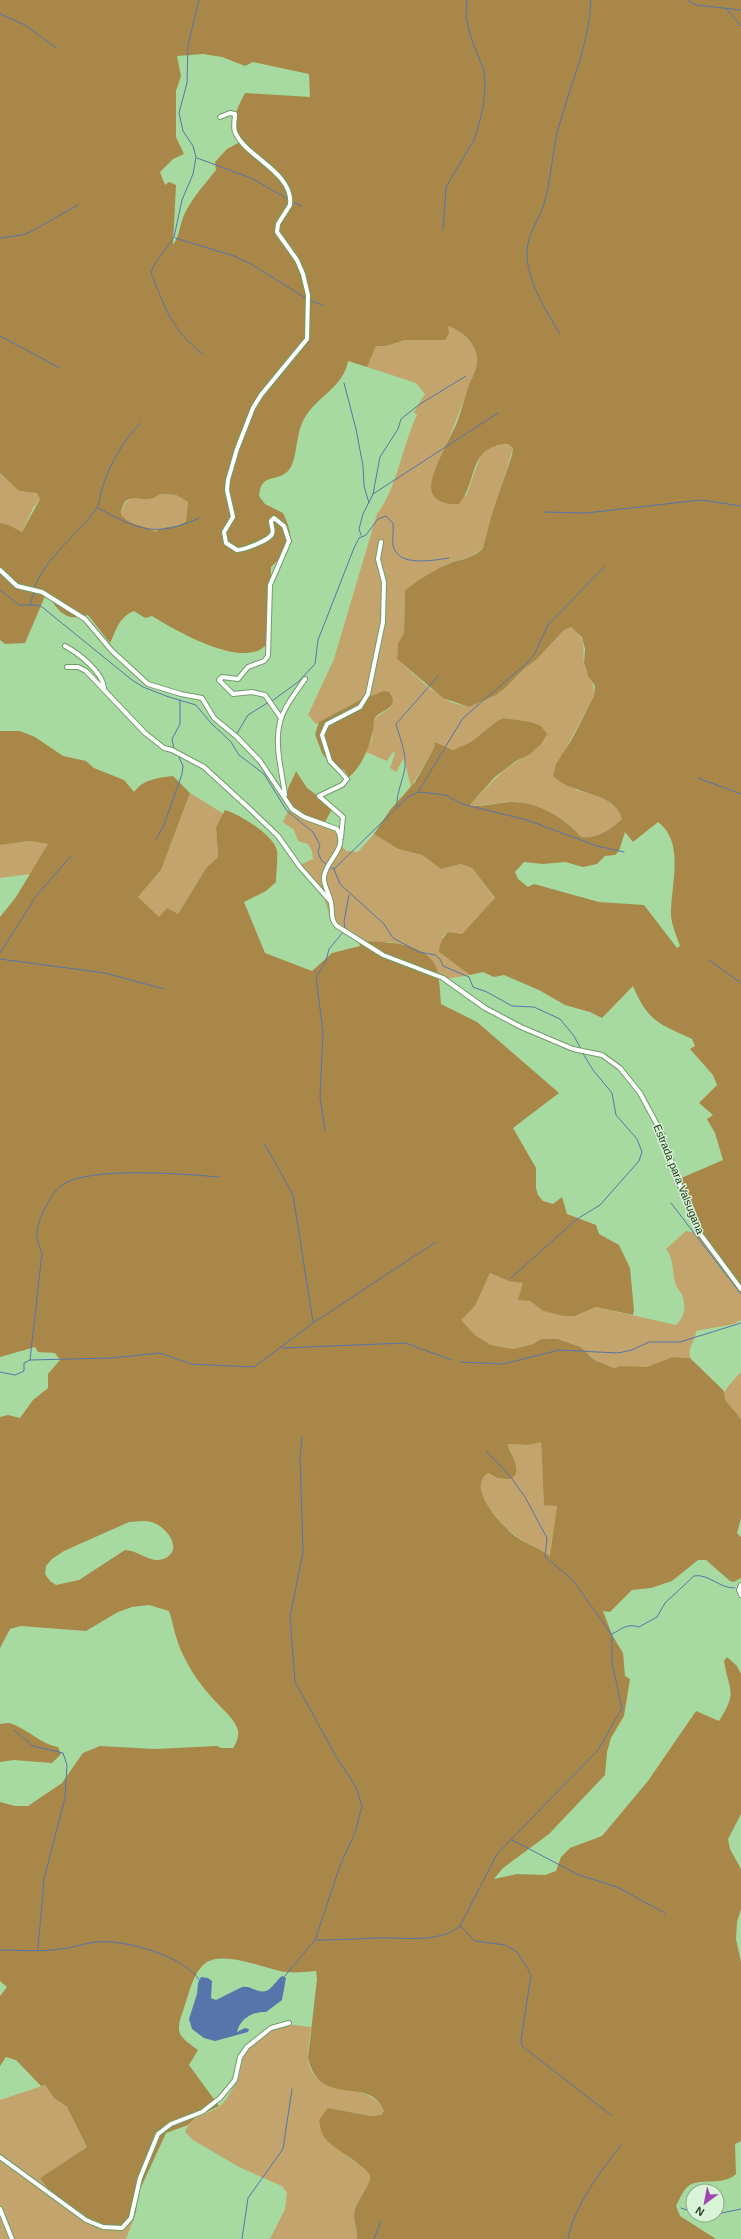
<svg xmlns="http://www.w3.org/2000/svg" width="741" height="2239" viewBox="0 0 741 2239" font-family="Arial,sans-serif">
<style>
.green{fill:#c3a46c}
.forest{fill:#a98749;fill-rule:evenodd}
.water{fill:#5775aa}
.lines{fill:none;stroke-linecap:round;stroke-linejoin:round}
.stream{stroke:#5775aa;stroke-width:1}
.street-casing{stroke:#6d9e67;stroke-width:6}
.street{stroke:#fff;stroke-width:4}
.labels{text-anchor:middle;stroke-width:3;stroke-linejoin:round;paint-order:stroke}
.street-label{font-size:11px;fill:#233720;stroke:#d9f3d6}
</style>
<rect width="100%" height="100%" fill="#a7daa0"/>
<path class="green" d="M448 326C462 331 475 342 477 358 478 367 472 376 470 384 459 414 447 443 435 473L466 496 481 454 489 447 508 444 513 448 483 548 472 556 447 564 405 591 404 633 398 643 397 659 428 687 450 702 469 707 496 695 504 689 525 668 537 659 564 630 571 627C588 638 582 646 584 663 586 677 595 680 594 696L565 750 576 790C595 794 617 800 622 819 610 830 597 839 581 837 566 817 536 802 512 802 497 802 483 807 469 806 488 787 503 766 529 755L541 726 531 722 504 718 497 721 471 742 453 750 435 742 434 748 411 787 404 758 396 772 390 768 395 753 393 752 387 761 366 752 372 739 374 719 391 707 392 697 378 693 360 700 316 724 308 715 334 659 377 514C398 486 402 446 417 415L414 412 425 394 416 383 367 367 376 346H388L405 340H444Z
M0 473 19 491 38 493 40 499 33 508 22 532 9 525 0 523Z
M160 494 176 495 188 502 186 521C177 529 165 524 155 532 143 523 130 527 121 514L124 504 130 499 137 497 148 499Z
M190 793 224 814 216 827 218 857 206 868 178 914 159 918 138 897 161 870Z
M291 805 337 829 340 844 346 851 358 852 374 834 398 849 422 855 441 869 461 864 472 868 495 899 462 934 448 932 443 936 439 952 470 975 445 979 437 974 419 951 391 942H359L331 921 324 897 303 875 300 865 313 859 312 851 308 844 298 841 294 830 283 822Z
M30 841 48 844 31 874 0 878V845Z
M686 1231 700 1234 741 1289V1320L734 1324 696 1331C696 1341 688 1344 690 1358 671 1355 664 1364 648 1367 636 1369 625 1365 614 1368L594 1360 581 1347 558 1339H541L533 1344 513 1349 491 1345 475 1335 460 1320 475 1306 490 1273 503 1278 523 1283 530 1301 543 1311 575 1316 596 1307 676 1325C685 1317 687 1305 681 1293 679 1290 676 1287 675 1282 672 1272 674 1258 666 1249Z
M741 1372V1419C717 1395 719 1396 741 1372Z
M541 1441 544 1504 557 1506 551 1556C540 1548 526 1544 516 1536 503 1526 465 1488 487 1473L501 1478 517 1468 508 1444 527 1445Z
M285 2024 311 2027C310 2036 308 2047 308 2057 310 2101 371 2078 384 2111L381 2115 371 2116 328 2108C333 2121 338 2145 346 2155 352 2162 369 2166 370 2176 371 2184 358 2199 355 2209 352 2220 358 2228 357 2239H270L285 2209 287 2193 282 2186 239 2167 193 2140 185 2132C193 2112 211 2116 223 2103 229 2096 235 2085 239 2076 241 2071 240 2064 242 2058 250 2043 269 2029 285 2024Z
M45 2085 54 2098 67 2107 87 2147 40 2178 124 2226 133 2221 126 2239H0V2100Z"/>
<path class="forest" d="M0 0H741V1289L700 1234 679 1179 723 1160 715 1133 707 1119 713 1115 699 1103 717 1085 713 1075 690 1049 695 1046 692 1039C660 1024 648 1022 633 986L602 1018 590 1012 565 1005 539 990 504 975 494 977 483 972 470 975 439 952C440 943 442 938 448 932L462 934 495 898 472 868 461 864 441 869 422 855 398 849 374 834 390 810 415 782 434 748 435 742 453 750 471 742 497 721 504 718 531 722 541 726 547 734 541 744 529 755 516 761 495 777 469 806C483 807 496 803 510 802 536 801 565 817 581 837 597 839 610 830 622 819 614 790 573 796 553 776L556 764 572 739 594 696 595 686 588 676 584 663 585 649 582 637 571 627 564 630 537 659 525 668 504 689 496 695 469 707 443 698 397 659 398 643 404 633 405 591C413 583 438 568 448 564 460 559 475 558 483 548L492 514 512 455 513 448 508 444C467 446 479 480 459 504 448 505 432 502 431 488 430 473 452 435 458 420 462 408 465 396 469 385 472 377 478 368 477 358 476 343 462 331 448 326L449 333 445 340H405L387 346H376L367 367 348 361C344 387 316 397 304 419 295 434 298 461 288 471 276 483 261 472 259 496L265 504 283 513C296 540 291 549 271 567L269 647 265 646C241 669 175 630 152 616L145 618 134 611C118 618 117 629 110 643L88 615C63 623 59 609 46 594L25 643 5 644 0 640V523L9 525 22 532 40 499 37 493 19 491 0 473ZM203 54 222 57 245 66 253 62 309 74 310 97 245 93C237 109 227 126 242 141L227 149 215 162 216 170C205 184 193 197 185 213 180 223 180 235 173 245L176 185 169 182 165 185 160 172 173 159 184 154 176 137V91L181 76 177 56ZM160 494 176 495 188 502 186 521C177 529 165 524 155 532 143 523 130 527 121 514 123 493 135 499 148 499 152 499 157 496 160 494ZM658 822C686 843 670 887 671 916 672 926 677 937 680 946L677 948 644 905 599 902 534 884 528 887 518 879 515 872 524 862 543 864 565 862 583 867 597 864 605 856 615 855 619 851 625 832 633 842Z
M384 691 389 692C401 709 381 709 374 719 374 738 363 766 349 777L344 770 331 765 322 753 315 734 319 722 360 700Z
M0 731H20L35 737 63 756 86 761 94 768 124 780 134 792C144 779 157 778 173 776L190 793 161 870 138 897 159 917 167 908 178 914 206 868 218 857 216 827 225 810C239 814 275 836 277 851 278 856 276 876 276 882L266 891 244 902 265 953 312 971 332 953 360 946 359 942C380 940 427 943 436 967 440 978 440 992 441 1004L477 1022 559 1093 513 1128 536 1168V1188L538 1195 543 1201 553 1204 562 1197 567 1214 596 1225 599 1234 619 1245 630 1268 634 1310 633 1315 596 1307 575 1316H564L543 1311 530 1301 518 1300 523 1283 509 1281 490 1273 475 1306 461 1320 475 1335 491 1345 513 1349 533 1344 541 1339H558L581 1347 594 1360 614 1368 621 1366 647 1367 673 1357 690 1358 724 1391 725 1400 741 1419V1518L737 1533 741 1537V1578L734 1582 730 1581 706 1560H698L672 1581 651 1588 632 1590 610 1612 603 1611 612 1635 623 1653 625 1676 630 1679 624 1716 611 1738 607 1752 605 1775 549 1834 503 1868 494 1879 517 1874 545 1875 556 1871 561 1857 570 1848 602 1836 648 1781 696 1711 719 1721C738 1691 729 1692 724 1661L727 1657 737 1666 741 1674V1814L728 1839 730 1849 741 1869V1909L737 1922 736 1939 741 1962V2141L735 2144 736 2174C723 2186 702 2178 690 2185 683 2189 680 2199 676 2206L680 2216 716 2239H357C358 2228 352 2220 355 2209 358 2199 371 2184 370 2176 369 2167 331 2148 324 2137 321 2133 320 2125 319 2120L328 2108 371 2116 381 2115 384 2111C370 2074 320 2110 308 2058L317 1979 316 1971C306 1972 295 1973 285 1972 266 1969 226 1951 207 1962 193 1971 189 1994 184 2008 175 2033 177 2035 198 2050L189 2065 219 2106 195 2118 188 2125 166 2133 137 2196 136 2212 133 2221C127 2224 122 2228 116 2228 92 2228 52 2197 40 2178L87 2147 67 2107 54 2098 45 2085 41 2086 16 2060 6 2057 0 2066V1996L7 1987 0 1981V1802L15 1806H28L62 1783 83 1753 100 1746 155 1749 217 1746 221 1748H233C236 1744 239 1737 238 1731 236 1720 223 1710 216 1702 200 1685 186 1665 178 1643 174 1632 173 1622 169 1611L149 1605 132 1607 118 1612 86 1631 21 1626 10 1629 0 1648V1417L8 1415 20 1418 33 1400 48 1388V1374L60 1360 55 1353 38 1352 35 1347 0 1357V917L16 897 48 844 30 841 0 845ZM541 1442 544 1505 557 1506 550 1556C540 1548 526 1544 515 1536 503 1526 465 1488 488 1473L498 1478 511 1479C524 1470 510 1456 508 1444L527 1445ZM129 1522C136 1522 144 1520 151 1522 165 1525 186 1550 163 1559 151 1564 138 1550 125 1550L79 1580 56 1585 50 1581 45 1574 46 1566 52 1559 64 1551Z
M296 771 307 788 333 807 325 822C313 818 286 813 287 795 287 787 294 778 296 771Z
M9 1723C27 1728 40 1744 58 1747L61 1754 52 1763 14 1760 0 1762V1724Z"/>
<path class="water" d="M282 1976 286 1978 282 2000 266 2012C254 2011 240 2018 237 2032L245 2028 249 2029 248 2032 215 2041 204 2038 192 2029 189 2019 197 1994 198 1983 201 1977 208 1978 212 1981 211 1998 216 2000 242 1987C251 1985 259 1995 268 1990 274 1986 277 1980 282 1976Z"/>
<g class="lines">
<path class="stream" d="M199 0 188 45 187 83 179 113 183 131 193 146 196 157 193 174 182 200 174 237 154 265 151 273C166 309 171 330 203 354
M687 0 696 5 741 10
M726 8 741 26
M0 14 25 25 56 48
M197 158 251 178 288 199
M291 201 302 206
M443 230 446 187 475 138 483 108 485 87 484 71 470 35 466 16 467 0
M0 238 22 235 30 232 78 205
M175 238 234 256 251 264 307 299
M310 300 324 306
M560 334C546 311 525 277 527 250 528 234 539 219 544 204 551 180 552 154 558 129 570 86 589 46 591 0
M0 336 60 368
M344 383 356 429 363 466 364 486 369 503
M373 494 498 413
M98 508C138 530 156 538 199 518
M543 512 586 513 701 500 741 506
M361 535 359 529 363 514 373 494 380 457 398 429 401 419 420 404 466 376
M34 589C45 557 77 536 96 509 100 504 100 495 102 489 109 465 123 440 141 423
M0 590 19 605H37L42 607 132 680 143 687 169 697 196 705 210 722 231 742 239 755 264 774 287 811 313 832 320 845 318 852 321 860 327 865
M30 605 34 592
M272 701 298 682 315 664 318 640 354 548 359 538 366 535 378 519 386 516 393 523C394 530 392 538 393 545 397 568 434 560 449 558
M236 735 248 715 269 702
M174 749 172 739 180 724V700
M698 778 741 794
M419 792 446 795 462 804 527 820 597 846 624 852
M397 807C396 793 403 781 405 767 406 751 400 739 396 724L439 675
M156 839 164 825 182 774 183 766 178 755
M329 867 334 869 340 884 384 924 393 938 419 952 435 955 440 959 443 966 469 977 473 987 487 992 512 1006 534 1007 560 1019 574 1036 581 1049
M334 869 408 797 418 792 463 718 528 662 535 653 548 625 604 567
M345 929 344 922 349 895
M0 953 37 895 71 856
M0 959 105 973 164 989
M709 960 741 983
M325 1131 320 1097 323 1032 316 977 326 961 329 949 344 931
M264 1143 293 1195 313 1322
M671 1203 741 1294
M511 1278 577 1219 600 1205 639 1161 642 1152 637 1139 616 1115 612 1093 593 1070 582 1052
M282 1348 405 1343 452 1360
M30 1360 42 1253C34 1235 36 1228 44 1210 49 1201 53 1191 62 1185 89 1166 185 1174 219 1177
M460 1362 503 1364 559 1350 618 1353 632 1350 649 1342H680L741 1323
M0 1372 15 1375 24 1371V1363L30 1360 111 1358 160 1353 191 1364 254 1367 313 1323 436 1242
M612 1634C622 1629 627 1623 639 1627L657 1617 665 1603 694 1576C708 1573 720 1589 735 1588
M14 1730 33 1746 63 1753 67 1765 65 1798 44 1879 38 1949
M512 1840 579 1875 617 1887 665 1913
M460 1926 475 1941 505 1945 517 1952 528 1969 531 1975 521 2040 522 2046 612 2116
M316 1940C336 1940 356 1939 377 1938 404 1937 438 1944 460 1926L497 1854 598 1750 622 1708 612 1663V1635L572 1579 545 1557 547 1538 525 1497 510 1476 486 1451
M0 1950C20 1950 41 1952 61 1949 73 1948 85 1943 97 1942 124 1939 185 1956 200 1981
M284 1977 315 1940 341 1863 355 1833 362 1806 356 1787 337 1758 295 1682 290 1617 303 1552 300 1456 302 1437
M681 2208 693 2212
M717 2214 741 2209
M242 2239 248 2198 283 2149 292 2089
M374 2239 381 2221
M568 2239C573 2208 602 2169 621 2145"/>
<g class="street-casing">
<path id="street" d="M220 117 230 113 235 114C235 120 233 126 235 132 245 157 294 172 290 205L278 224 277 232 297 260 303 274 308 295 307 339 261 395 253 408 237 449 228 480 227 490 233 517 224 532 226 543 237 550C244 550 270 540 272 534 274 531 271 525 271 521L274 518 284 526 289 541 270 585 268 656 264 661 248 667 238 679 222 677 219 680 233 694 252 692 265 695 281 718
M0 570 17 586 42 592 85 619 112 651 148 684 181 694 202 698 214 718 237 737 260 761 292 809 304 817 337 829C349 849 326 859 324 877 323 886 330 894 331 903 333 912 330 920 337 926L383 955 443 978 485 1008 521 1027 573 1049 602 1055 620 1068 640 1093 661 1132 684 1197 701 1235 741 1289
M65 646C78 653 103 672 104 688
M67 667H78L86 671 145 733 164 748 172 750 204 767 252 811 278 836 300 867 330 901
M285 795C282 772 274 744 280 722 284 707 296 692 305 679
M341 838 343 817 319 796 342 785 347 779 330 761 322 735 327 724 360 707 368 694 383 622 384 582 378 559 381 542
M741 1585 739 1590 741 1595
M0 2157 86 2220 103 2227 122 2228 131 2218 140 2178 158 2134 171 2124 202 2112 220 2098 235 2080 240 2057 247 2047 271 2028 289 2023
M0 2209 12 2239"/>
</g>
<use href="#street" class="street"/>
</g>
<g class="labels">
<g class="street-label">
<text transform="translate(679 1179) rotate(68)" y="4">Estrada para Valsugana</text>
</g>
</g>
<g transform="translate(705 2203) rotate(212)"><circle r="19" fill="#d9f3d6" stroke="#90a88d"/>
<path d="M0-3L7 15L0 10L-7 15Z" fill="#a044af"/>
<text y="-6" font-size="11" font-weight="bold" text-anchor="middle" fill="#233720">N</text>
</g>
</svg>
